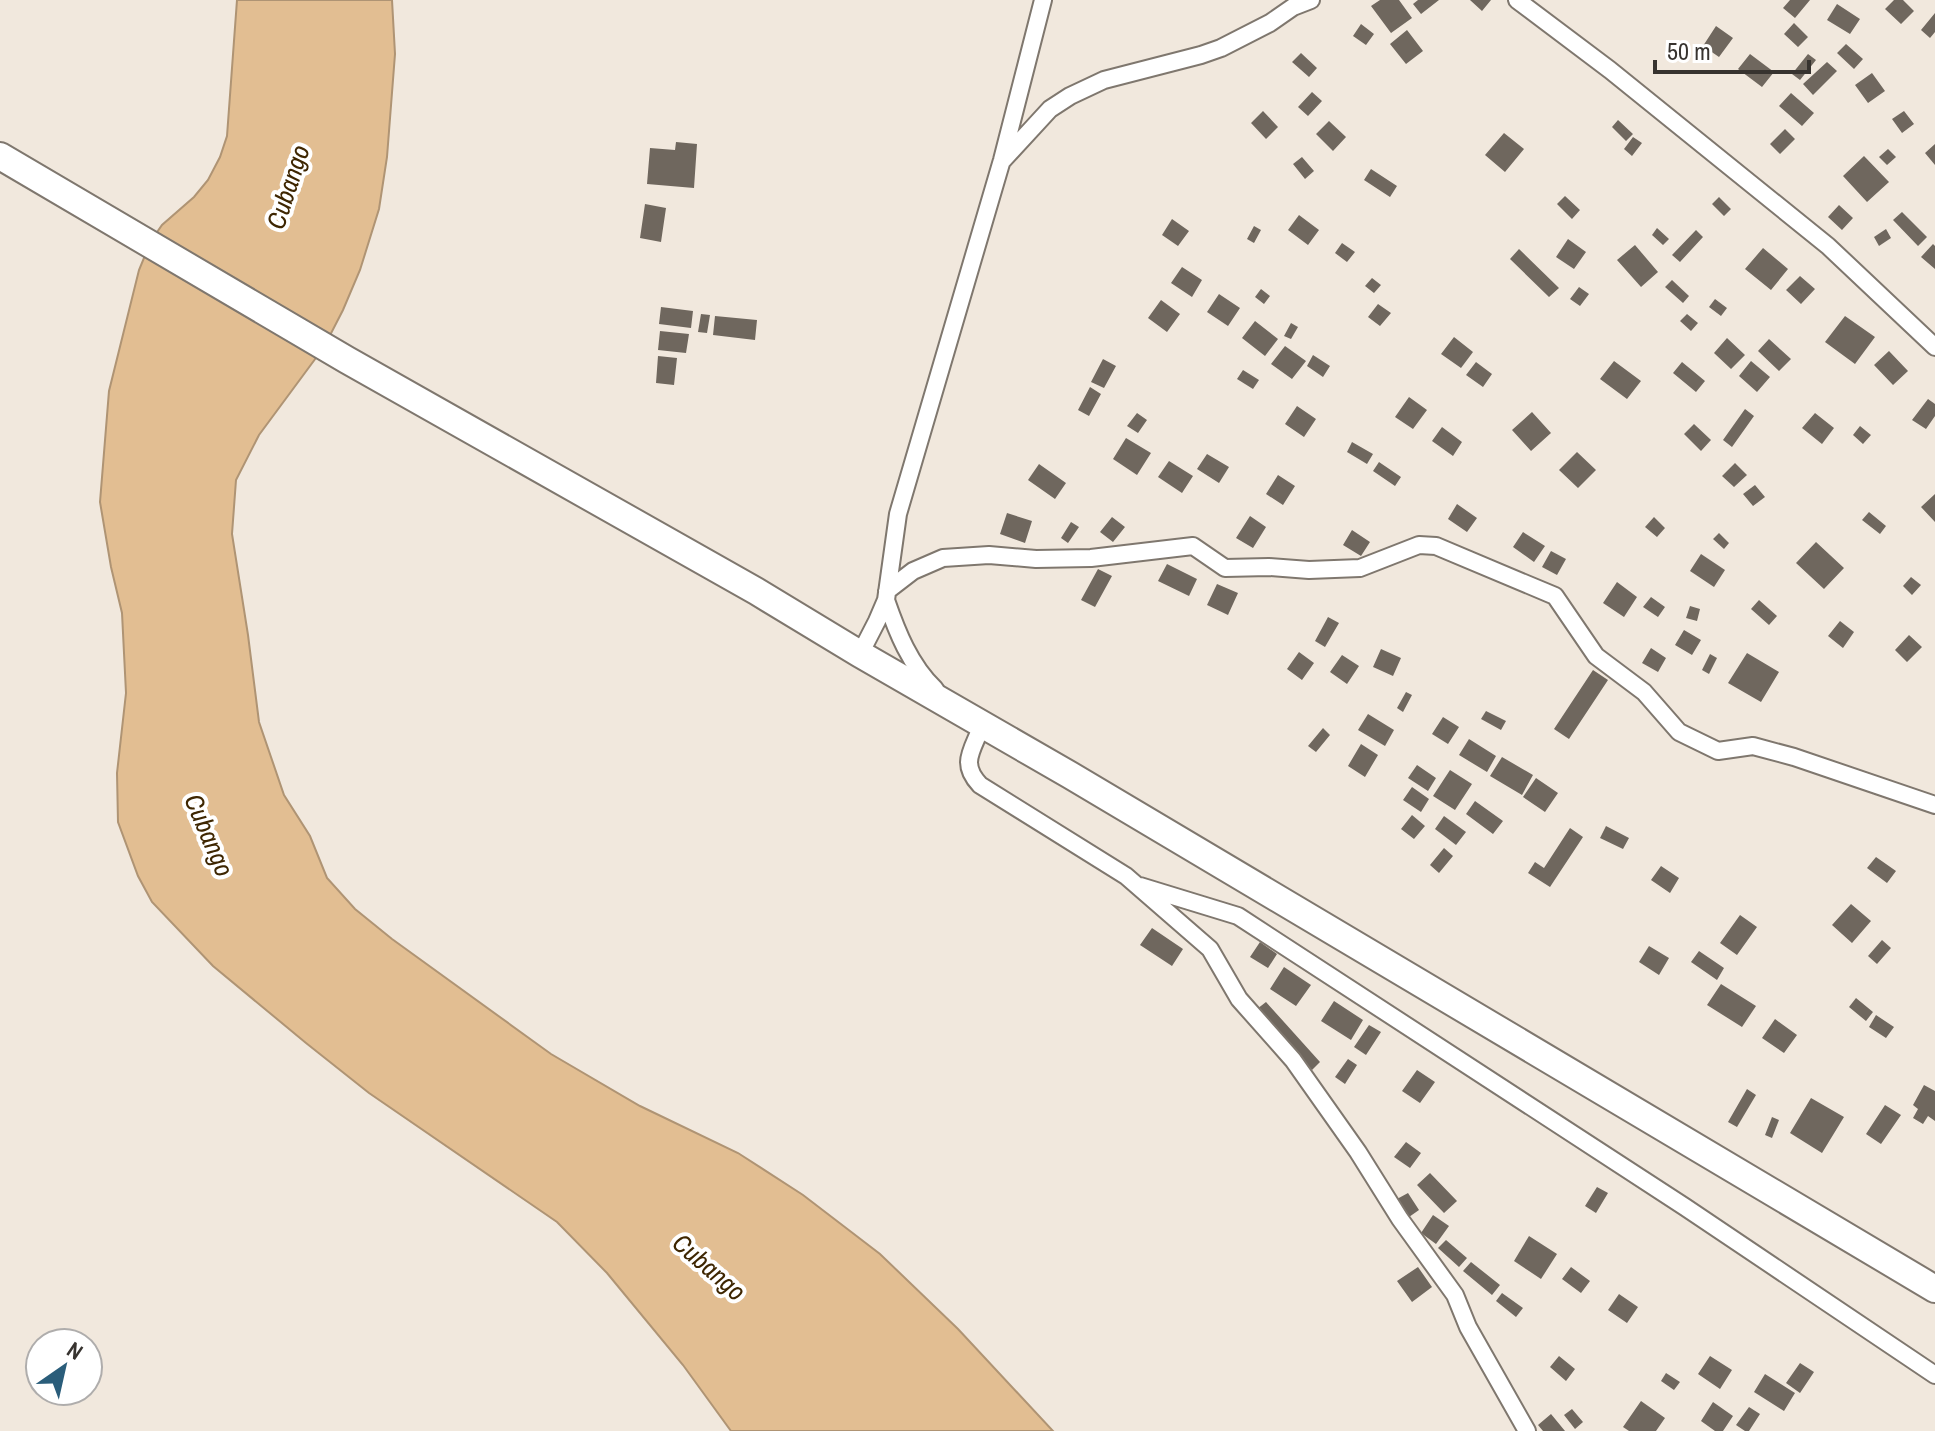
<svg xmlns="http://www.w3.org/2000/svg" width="1935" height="1431" viewBox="0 0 1935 1431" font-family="'Archivo Narrow',sans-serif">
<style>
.water{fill:#e2be92;stroke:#af9474;stroke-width:2}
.building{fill:#6f675e}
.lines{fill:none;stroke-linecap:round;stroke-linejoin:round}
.minor-casing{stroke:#7f776e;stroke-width:20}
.primary-casing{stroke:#7f776e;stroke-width:30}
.minor{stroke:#fff;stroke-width:16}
.primary{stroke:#fff;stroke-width:26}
.labels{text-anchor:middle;stroke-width:8;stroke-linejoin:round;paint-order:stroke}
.water-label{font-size:26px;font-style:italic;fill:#3e2601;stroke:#fff}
</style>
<rect width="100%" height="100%" fill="#f1e8dd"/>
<path class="water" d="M237 0H392L395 54 387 157 379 209 360 270 343 310 324 347 259 435 236 480 232 534 248 635 259 722 284 795 310 836 327 878 355 909 392 939 551 1054 640 1106 738 1153 803 1195 880 1254 958 1329 1053 1431H731L683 1365 607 1273 557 1222 369 1093 306 1043 213 966 152 902 138 876 118 822 117 773 126 693 122 613 111 567 100 502 109 391 139 270 151 241 162 225 194 197 208 180 220 157 227 136Z"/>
<path class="building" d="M1380 0H1399L1412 18 1391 33 1371 6Z
M1418 0H1439L1421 14 1413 4Z
M1470 0H1491L1482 11Z
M1790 0H1810L1795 18 1783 8Z
M1894 0H1903L1914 11 1901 24 1885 9Z
M1837 4 1860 19 1850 34 1827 20Z
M1935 13V32L1930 38 1921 30Z
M1794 23 1808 37 1798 47 1784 34Z
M1361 24 1374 34 1366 45 1353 36Z
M1716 26 1733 38 1719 57 1703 46Z
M1407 30 1423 51 1406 64 1390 44Z
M1846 44 1863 59 1854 69 1837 53Z
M1301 53 1317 68 1309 77 1292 62Z
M1750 54 1774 72 1762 87 1738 69Z
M1808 54 1816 60 1800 80 1792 74Z
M1827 62 1837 71 1813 95 1803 84Z
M1872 73 1885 91 1868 103 1855 85Z
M1312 92 1322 101 1308 116 1298 107Z
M1791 93 1814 113 1802 126 1779 106Z
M1263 111 1278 127 1266 139 1251 123Z
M1904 111 1914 124 1902 133 1892 119Z
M1618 120 1633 134 1626 141 1612 127Z
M1329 121 1346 137 1333 151 1316 134Z
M1785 129 1795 139 1780 154 1770 144Z
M1504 133 1524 149 1505 172 1485 155Z
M1633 137 1642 143 1632 156 1624 149Z
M676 142 697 144 694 188 647 184 650 148 675 150Z
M1935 144V165L1925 153Z
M1888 149 1896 157 1887 165 1879 157Z
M1864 156 1889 182 1867 202 1843 176Z
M1302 157 1314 171 1305 179 1293 164Z
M1371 169 1397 186 1390 197 1364 180Z
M1565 196 1580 210 1572 219 1557 204Z
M1719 197 1731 209 1724 216 1712 204Z
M645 204 666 208 661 242 640 238Z
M1839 205 1853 218 1842 230 1828 217Z
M1902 212 1927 237 1918 246 1893 220Z
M1299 215 1319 230 1308 245 1288 230Z
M1172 219 1189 231 1178 246 1162 235Z
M1254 226 1261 230 1254 243 1247 239Z
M1657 228 1669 239 1663 245 1652 235Z
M1886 229 1891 238 1879 246 1874 237Z
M1696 230 1703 237 1680 262 1672 255Z
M1568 239 1586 252 1574 269 1556 257Z
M1342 243 1355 252 1347 262 1335 253Z
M1933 244 1935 246V269L1921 257Z
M1635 245 1658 272 1641 287 1617 260Z
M1763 248 1788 269 1771 290 1745 269Z
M1519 249 1559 288 1549 297 1510 259Z
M1182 267 1202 280 1192 297 1171 283Z
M1800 276 1815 289 1801 304 1786 290Z
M1372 278 1381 285 1374 293 1365 286Z
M1672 280 1689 296 1683 303 1665 287Z
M1579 287 1589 294 1580 306 1570 299Z
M1261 289 1270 296 1264 304 1255 297Z
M1219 294 1240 308 1228 326 1207 312Z
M1715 299 1727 308 1721 316 1709 307Z
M1161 300 1180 314 1167 332 1148 318Z
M1378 304 1391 313 1380 326 1368 317Z
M661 307 693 311 691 328 659 324Z
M701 314 710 315 707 333 698 332Z
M1687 314 1698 323 1691 331 1680 321Z
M715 316 757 320 755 340 713 335Z
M1845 316 1875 337 1855 364 1825 342Z
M1255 321 1278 339 1265 356 1242 338Z
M1291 323 1298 327 1291 339 1284 336Z
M660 331 689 334 686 353 658 350Z
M1454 337 1473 352 1461 368 1441 354Z
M1727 338 1745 355 1731 369 1714 353Z
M1769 339 1791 359 1779 371 1758 351Z
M1285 346 1306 361 1292 379 1271 364Z
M1889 351 1908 371 1893 385 1874 365Z
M1313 355 1330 366 1323 377 1307 366Z
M658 356 677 358 674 385 656 383Z
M1103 359 1116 366 1104 388 1091 382Z
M1614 361 1641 381 1627 399 1600 379Z
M1751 361 1770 377 1757 392 1739 376Z
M1476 362 1492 374 1483 387 1466 375Z
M1682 362 1705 381 1696 392 1673 373Z
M1243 370 1259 380 1253 389 1237 379Z
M1090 387 1101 394 1089 416 1078 410Z
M1409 397 1427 410 1413 429 1395 417Z
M1928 399 1935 404V416L1926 429 1912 420Z
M1297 406 1316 419 1304 437 1285 424Z
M1745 409 1754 416 1732 447 1723 440Z
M1532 412 1551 433 1531 451 1512 430Z
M1137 413 1147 420 1138 433 1127 426Z
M1815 413 1834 428 1822 444 1802 428Z
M1694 424 1711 440 1701 451 1684 434Z
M1860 426 1871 435 1863 444 1853 435Z
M1442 427 1462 442 1453 456 1432 441Z
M1126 438 1151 453 1137 475 1113 459Z
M1352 442 1373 454 1367 464 1347 452Z
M1577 452 1596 470 1578 488 1559 470Z
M1207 454 1229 467 1219 483 1197 469Z
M1169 461 1193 476 1182 493 1158 477Z
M1379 462 1401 477 1395 486 1373 471Z
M1735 463 1747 475 1734 487 1722 476Z
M1039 464 1066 483 1055 499 1028 480Z
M1278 475 1295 486 1283 505 1266 494Z
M1755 485 1765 497 1753 506 1743 494Z
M1935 494V522L1921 507Z
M1457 504 1477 518 1467 532 1448 519Z
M1869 512 1886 526 1880 534 1862 520Z
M1007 513 1032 521 1025 543 1000 534Z
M1250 516 1266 527 1253 548 1236 538Z
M1112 517 1125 527 1113 542 1100 532Z
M1654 517 1665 528 1657 537 1645 527Z
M1071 522 1079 527 1068 543 1061 538Z
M1352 530 1370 542 1361 556 1343 545Z
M1523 532 1545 546 1534 562 1513 547Z
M1719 533 1729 543 1724 549 1713 539Z
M1816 542 1844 568 1824 589 1796 563Z
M1551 551 1566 559 1557 575 1542 567Z
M1701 554 1725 570 1714 587 1690 571Z
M1167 564 1197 579 1189 596 1158 581Z
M1098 569 1112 576 1095 607 1081 600Z
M1911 577 1921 585 1912 595 1903 586Z
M1617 582 1637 597 1624 617 1603 603Z
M1217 584 1238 593 1228 615 1207 605Z
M1651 597 1665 607 1658 617 1643 607Z
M1759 600 1777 616 1769 625 1751 609Z
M1690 606 1700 609 1697 621 1686 618Z
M1328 617 1339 623 1325 647 1315 641Z
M1840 621 1854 632 1843 648 1828 636Z
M1684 630 1701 640 1692 655 1675 645Z
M1909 635 1922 647 1907 662 1895 650Z
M1651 648 1666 658 1658 672 1642 663Z
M1381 649 1401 658 1393 676 1373 667Z
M1299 652 1314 663 1302 680 1287 669Z
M1747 653 1779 672 1761 702 1728 683Z
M1710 654 1717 658 1709 674 1702 670Z
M1342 655 1359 666 1347 684 1330 672Z
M1593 670 1608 680 1569 739 1554 729Z
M1406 692 1412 695 1403 712 1397 708Z
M1486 711 1506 721 1501 730 1481 719Z
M1368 714 1394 730 1385 746 1358 730Z
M1443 717 1459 727 1448 744 1432 734Z
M1323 728 1330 735 1316 752 1308 746Z
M1469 739 1496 756 1487 772 1459 755Z
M1361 744 1378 755 1365 777 1348 766Z
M1502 757 1533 775 1522 795 1490 776Z
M1417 765 1436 778 1428 791 1408 778Z
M1450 770 1472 784 1455 810 1433 796Z
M1536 778 1558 793 1545 812 1523 797Z
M1412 787 1429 799 1421 812 1403 800Z
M1475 801 1503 821 1493 834 1466 814Z
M1412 815 1425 826 1414 839 1401 829Z
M1444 816 1466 832 1456 845 1435 829Z
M1606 826 1629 838 1623 849 1600 838Z
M1570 828 1583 837 1550 887 1528 873 1535 862 1544 868Z
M1444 848 1453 856 1439 873 1430 865Z
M1876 857 1896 871 1887 883 1867 868Z
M1661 866 1679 878 1670 893 1651 880Z
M1851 904 1871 921 1852 943 1832 925Z
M1740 915 1757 927 1737 955 1720 943Z
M1152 928 1183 949 1172 966 1140 945Z
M1882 940 1891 948 1877 964 1868 956Z
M1260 942 1277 954 1268 968 1250 957Z
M1649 946 1669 958 1659 975 1639 962Z
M1699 951 1724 968 1717 980 1691 962Z
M1284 967 1311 985 1296 1006 1270 989Z
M1721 984 1756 1006 1742 1027 1707 1005Z
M1856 998 1873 1012 1866 1021 1849 1007Z
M1334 1001 1363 1020 1351 1040 1321 1021Z
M1266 1002 1320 1062 1312 1070 1257 1009Z
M1876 1015 1894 1027 1886 1038 1869 1027Z
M1775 1019 1797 1035 1784 1053 1762 1038Z
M1369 1025 1381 1032 1366 1055 1354 1047Z
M1348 1059 1357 1065 1345 1084 1335 1077Z
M1417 1070 1435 1082 1420 1103 1402 1091Z
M1924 1085 1935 1091V1121L1928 1116 1923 1124 1913 1118 1918 1109 1913 1105Z
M1747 1089 1756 1095 1737 1127 1728 1122Z
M1811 1098 1844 1117 1822 1153 1790 1133Z
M1885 1105 1901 1115 1881 1144 1866 1134Z
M1772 1117 1779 1120 1772 1138 1765 1135Z
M1406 1142 1421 1153 1410 1168 1394 1157Z
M1430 1173 1457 1201 1444 1213 1417 1185Z
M1597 1187 1608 1193 1596 1213 1585 1206Z
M1408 1193 1419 1210 1409 1217 1397 1199Z
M1433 1215 1449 1226 1436 1244 1421 1233Z
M1529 1236 1557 1254 1541 1279 1514 1261Z
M1446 1240 1467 1258 1459 1267 1438 1248Z
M1471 1262 1500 1285 1492 1295 1463 1271Z
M1418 1267 1432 1287 1412 1302 1397 1281Z
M1571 1267 1590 1281 1581 1293 1562 1279Z
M1502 1293 1523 1308 1516 1317 1496 1301Z
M1619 1294 1638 1307 1627 1323 1608 1310Z
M1559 1356 1575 1369 1566 1381 1550 1367Z
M1710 1356 1732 1370 1720 1389 1698 1374Z
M1800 1363 1814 1372 1800 1393 1786 1383Z
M1666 1373 1680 1382 1674 1390 1661 1381Z
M1765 1374 1795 1393 1784 1411 1754 1392Z
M1641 1401 1665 1418 1656 1431H1629L1623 1427Z
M1713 1402 1733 1416 1723 1431H1715L1701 1421Z
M1749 1407 1760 1414 1749 1431H1745L1736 1425Z
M1572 1409 1583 1422 1575 1429 1564 1415Z
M1551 1414 1565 1431H1543L1538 1425Z"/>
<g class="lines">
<g class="minor-casing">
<path id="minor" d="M1517 0 1610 70 1828 246 1935 347
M1003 160 1050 109 1070 96 1104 80 1201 55 1221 48 1270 23 1293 7 1311 0
M887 591 913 571 943 558 989 555 1036 559 1091 558 1193 546 1225 568 1269 567 1309 570 1360 568 1419 545 1436 546 1555 596 1596 656 1644 692 1679 732 1718 751 1753 746 1794 757 1935 805
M886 600C897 632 910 665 935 689
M860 654 877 621 886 600 898 514 1002 160 1043 0
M982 725C973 750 959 763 980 785L1126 876 1210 949 1239 999 1293 1060 1358 1152 1400 1219 1455 1295 1468 1327 1527 1431
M1140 886 1238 916 1685 1207 1935 1375"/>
</g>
<g class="primary-casing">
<path id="primary" d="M0 156 347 360 756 591 860 654 1070 775 1935 1289"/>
</g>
<use href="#minor" class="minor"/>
<use href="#primary" class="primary"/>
</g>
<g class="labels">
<g class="water-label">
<text transform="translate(288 187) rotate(-72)" y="9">Cubango</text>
<text transform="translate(209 835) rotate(67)" y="9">Cubango</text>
<text transform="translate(709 1267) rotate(41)" y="9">Cubango</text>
</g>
</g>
<g transform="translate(64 1367) rotate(34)"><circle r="38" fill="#ffffff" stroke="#afadac" stroke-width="2"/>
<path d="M0-6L14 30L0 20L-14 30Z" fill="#2a5d7a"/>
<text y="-12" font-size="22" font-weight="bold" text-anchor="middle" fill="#37332f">N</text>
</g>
<path d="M1655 60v12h154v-12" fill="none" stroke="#37332f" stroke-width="4"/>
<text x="1667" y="60" font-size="24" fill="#37332f" stroke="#ffffff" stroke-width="6" paint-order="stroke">50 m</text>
</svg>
